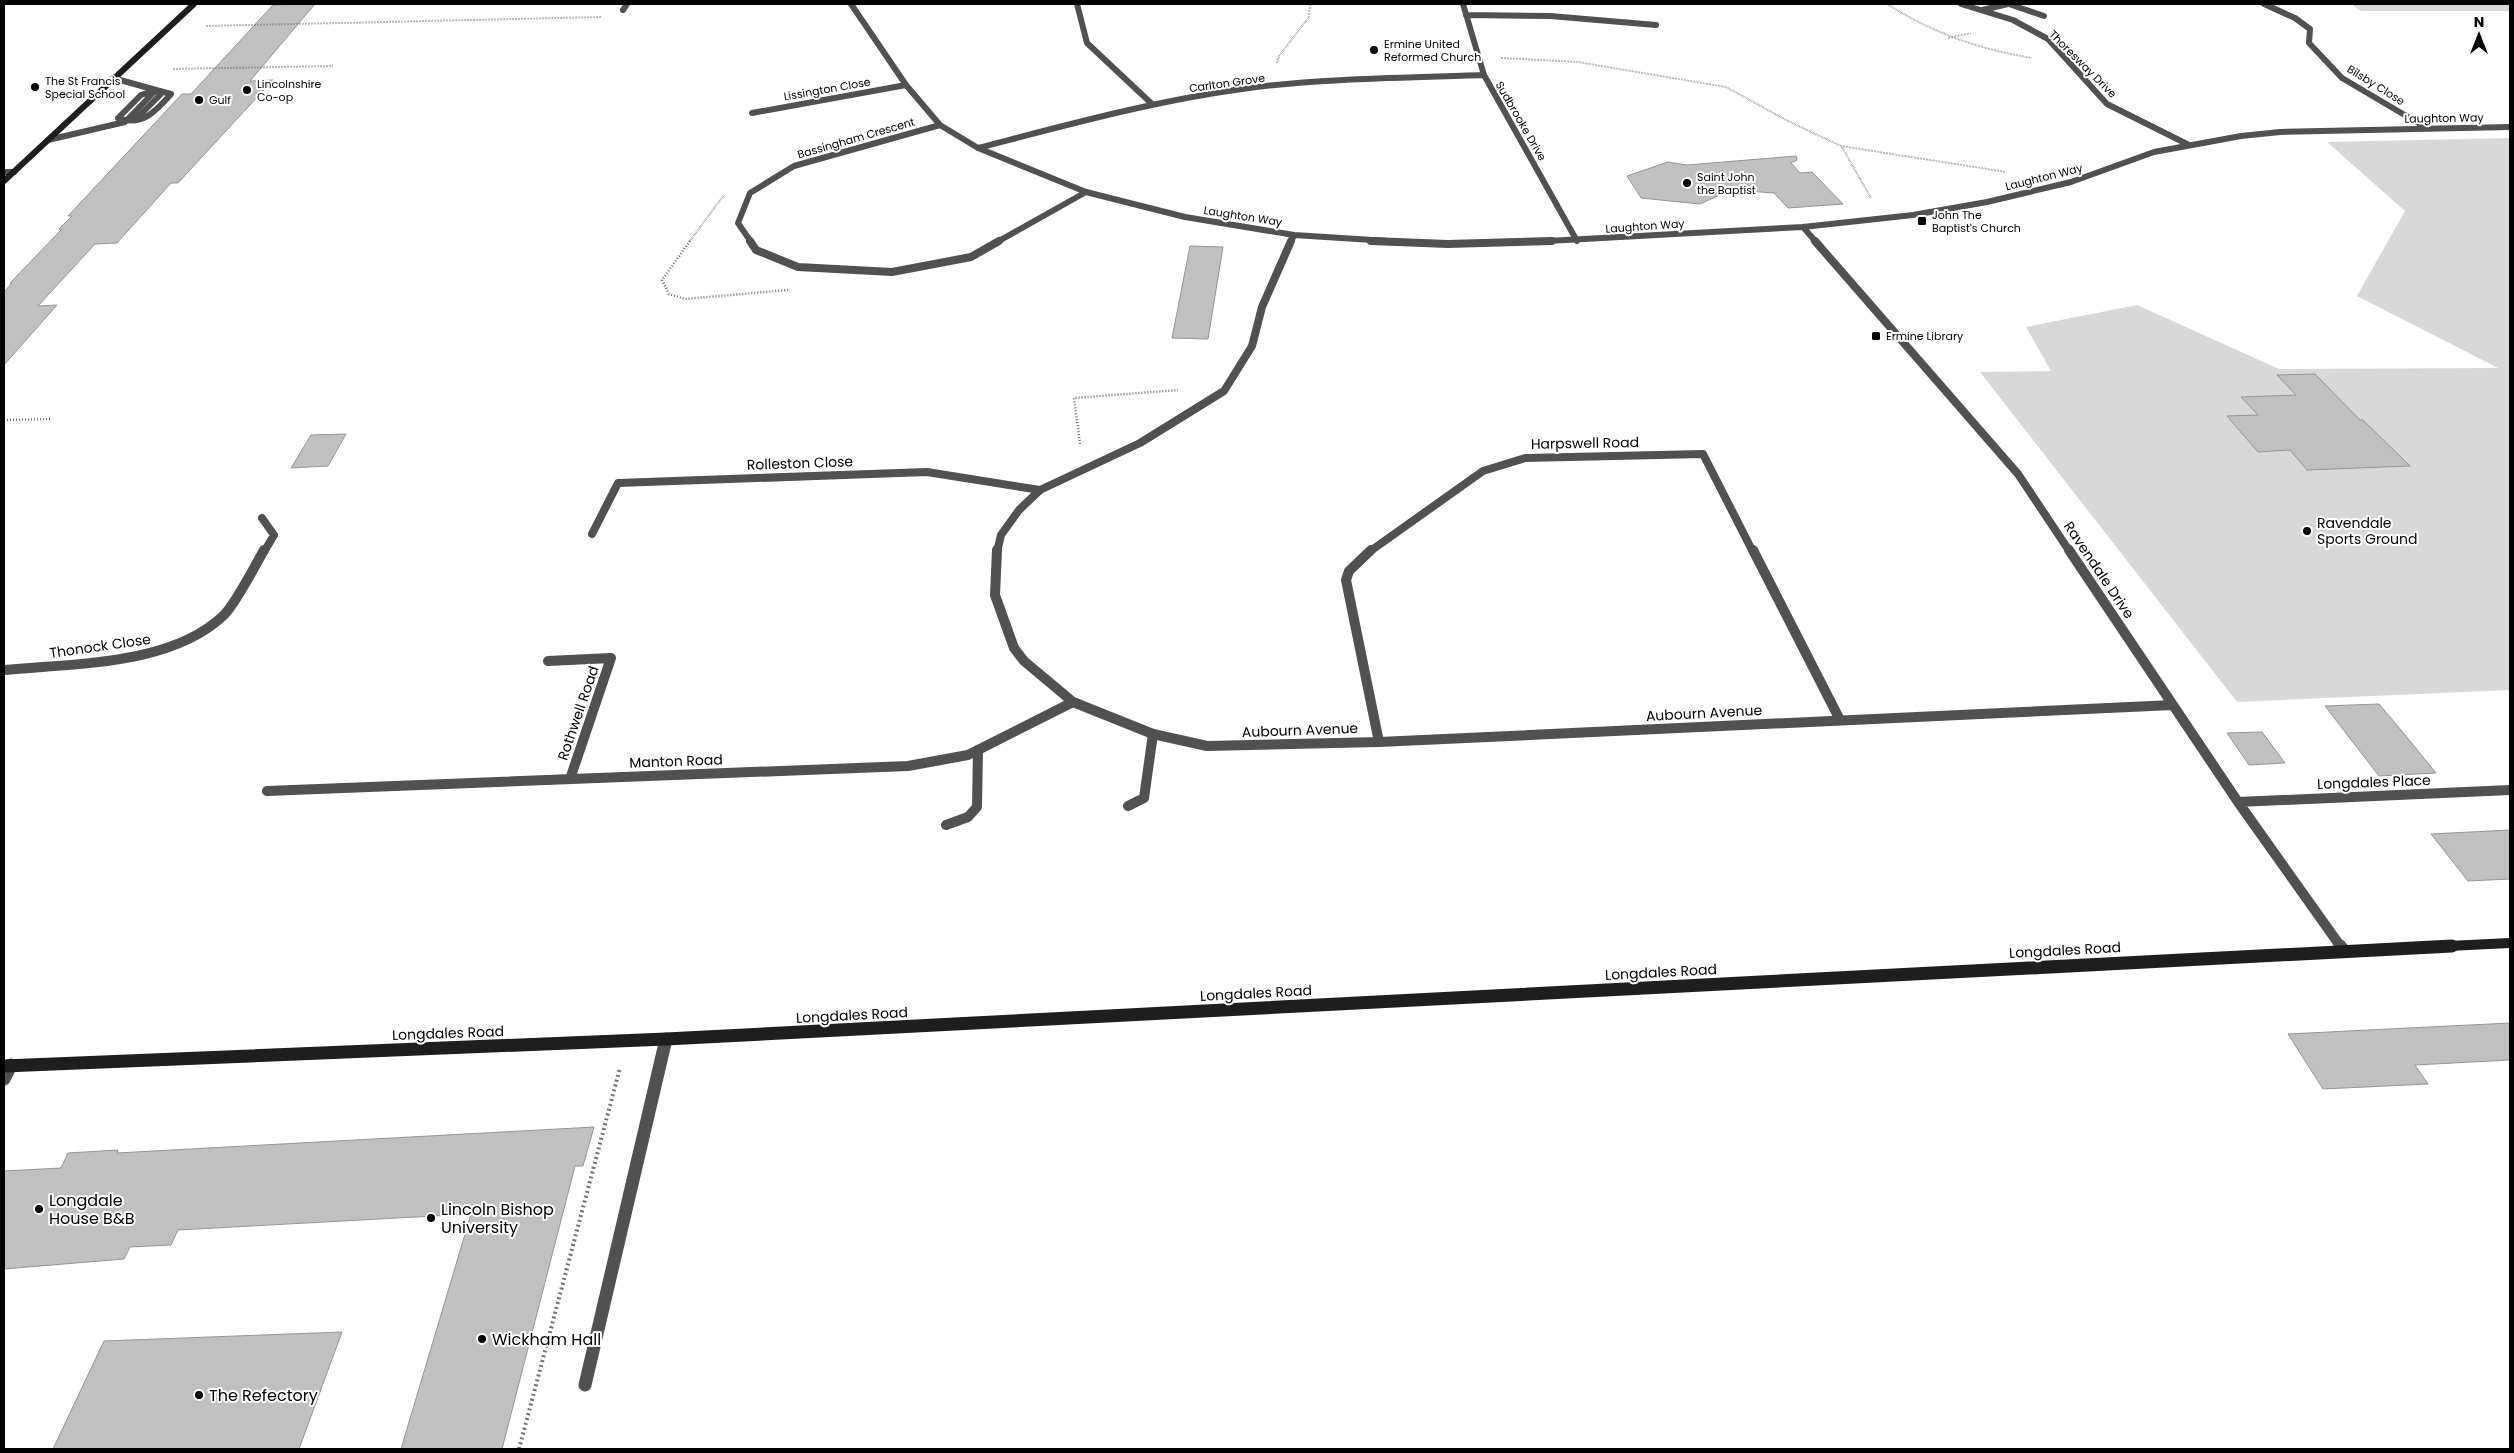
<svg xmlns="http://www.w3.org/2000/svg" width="2514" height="1453" viewBox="0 0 2514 1453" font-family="Poppins,sans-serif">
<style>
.green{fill:#d8d8d8}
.building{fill:#c0c0c0;stroke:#959595}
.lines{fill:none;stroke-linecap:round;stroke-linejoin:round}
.path-far2{stroke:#737373;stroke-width:2;stroke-dasharray:0.5 1;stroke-linecap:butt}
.path-far1{stroke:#737373;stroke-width:2.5;stroke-dasharray:1 2;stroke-linecap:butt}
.path{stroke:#737373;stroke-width:4;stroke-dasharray:2 3;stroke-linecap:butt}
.lane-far2{stroke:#515151;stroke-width:6}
.lane-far1{stroke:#515151;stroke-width:10}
.lane{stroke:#515151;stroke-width:13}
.street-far3{stroke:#515151;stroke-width:6}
.street-far2{stroke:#515151;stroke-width:8}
.street-far1{stroke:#515151;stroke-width:10}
.street{stroke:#515151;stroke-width:13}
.secondary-far2{stroke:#1e1e1e;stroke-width:6}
.secondary-far1{stroke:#1e1e1e;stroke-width:10}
.secondary{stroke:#1e1e1e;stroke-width:13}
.poi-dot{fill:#000;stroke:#fff;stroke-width:2}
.labels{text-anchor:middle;stroke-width:4;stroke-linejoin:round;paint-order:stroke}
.far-poi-label{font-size:11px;fill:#000;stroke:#fff;text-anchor:start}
.far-street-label{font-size:11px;fill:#000;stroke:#fff}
.street-label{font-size:14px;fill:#000;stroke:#fff}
.poi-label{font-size:14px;fill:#000;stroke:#fff;text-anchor:start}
.near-poi-label{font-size:16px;fill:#000;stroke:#fff;text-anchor:start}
</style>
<rect width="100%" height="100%" fill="#fff"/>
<path class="green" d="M2351 4H2510V11H2361Z
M2510 138V690L2237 702 1980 372 2051 371 2026 327 2137 305 2279 369 2498 368 2357 296 2405 211 2327 142Z"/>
<path class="building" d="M315 4 250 81 273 80 178 183H171L117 243 95 244 38 306 57 305 4 365V292L12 283H10L62 229H59L72 216H68L182 94H191L273 5Z
M1796 156 1797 160 1791 163 1800 173 1812 172 1843 204 1788 208 1774 193 1731 190 1700 204 1641 198 1627 176 1668 162 1687 165Z
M1190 246 1223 247 1208 339 1172 338Z
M2315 374 2360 420H2363L2410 466 2307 470 2290 450 2258 452 2227 416 2258 415 2241 397 2296 395 2277 375Z
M346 434 328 466 291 468 311 435Z
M2379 704 2406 736 2436 773 2379 776 2325 706Z
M2262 732 2285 763 2249 765 2227 733Z
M2510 830V879L2468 881 2431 834Z
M2510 1023V1060L2415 1065 2428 1084 2323 1089 2288 1034Z
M594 1127 583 1166H575L502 1449H401L471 1214 178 1230 171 1245 130 1247 124 1259 4 1269V1171L61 1168 68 1153 118 1150 117 1153Z
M342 1332 299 1449H53L104 1341Z"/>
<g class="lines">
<path class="path-far2" d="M1887 4C1933 33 1978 49 2032 58
M206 26 602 17
M1948 38 1971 33
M1501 58 1578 62 1726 87 1786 120 1841 146 2006 172
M1277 63 1279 56 1309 17 1310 4
M173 69 333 66
M1842 147 1871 198
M689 242 724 195"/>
<path class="path-far1" d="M690 241 662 280 669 294 685 299 788 290
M4 420 51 419
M1080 444 1074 398 1178 390"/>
<path class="path" d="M519 1449 620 1068"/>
<path class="lane-far2" d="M156 90 171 94C156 111 142 127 118 118L141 95Z
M136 119 160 95 156 91
M48 140 125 122 156 90 113 78
M4 172H14"/>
<path class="lane-far1" d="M1128 806 1144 798 1153 734
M946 825 968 817 977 807 978 750"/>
<path class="lane" d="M4 1079 11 1065
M585 1385 666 1039"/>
<path class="street-far3" d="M851 4 906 85 940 125 978 148 1086 192 1185 217 1294 235 1404 242
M1077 4 1087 43 1152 104
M1463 4 1484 75 1577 241
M1961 4 2013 20 2048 39 2107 104 2189 145
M2009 4 2044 16
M2264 4 2295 18 2310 29 2309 43 2342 78 2425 127
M623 10 627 4
M1982 10 2008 4
M1466 15 1550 16 1656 25
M752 113 906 85
M978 148C1067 125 1157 100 1249 88 1327 78 1406 78 1484 75
M1803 227 1816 242
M751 242 738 223 750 193 794 166 940 125
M997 242 1086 192
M1291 242 1294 235
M1529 242 1803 227 1913 215 1987 202 2071 182 2154 152 2241 136 2280 132 2510 127"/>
<path class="street-far2" d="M750 241 756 250 798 267 892 272 971 257 999 241
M1371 241 1448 244 1552 241
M1815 241 2018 474 2070 552
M262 518 274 535 264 552
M592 534 618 483 927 472 1040 490
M997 552 1001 535 1019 510 1040 490 1140 443 1224 391 1252 346 1262 307 1291 241
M1369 552 1483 471 1525 458 1703 454 1753 552"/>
<path class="street-far1" d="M997 550 995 595 1014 648 1024 661 1073 702 1153 734 1207 746 1379 742 2173 705
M1371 550 1349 571 1346 580 1379 742
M1753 550 1840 720
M2069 550 2238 802 2341 947
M548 661 611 658 570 779
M4 670C74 663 171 666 224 615 236 603 255 566 264 550
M267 791 908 766 968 755 1073 702
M2238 802 2510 790"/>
<path class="street" d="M2340 946 2343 950"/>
<path class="secondary-far2" d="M4 181 194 4"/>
<path class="secondary-far1" d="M2428 947 2510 943"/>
<path class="secondary" d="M4 1066 666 1039 2452 946"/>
</g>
<g class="poi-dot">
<circle cx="1374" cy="50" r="5"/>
<circle cx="35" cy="87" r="5"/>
<circle cx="247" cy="90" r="5"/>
<circle cx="199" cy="100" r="5"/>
<circle cx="1687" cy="183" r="5"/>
<rect x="1917" y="216" width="10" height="10" rx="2.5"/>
<rect x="1871" y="331" width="10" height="10" rx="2.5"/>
<circle cx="2307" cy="531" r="5"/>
<circle cx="39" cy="1209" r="5"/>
<circle cx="431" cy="1218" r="5"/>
<circle cx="482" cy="1339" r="5"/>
<circle cx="199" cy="1395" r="5"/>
</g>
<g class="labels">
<g class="far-poi-label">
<text x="1384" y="48">Ermine United<tspan x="1384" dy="13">Reformed Church</tspan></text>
<text x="45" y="85">The St Francis<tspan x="45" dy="13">Special School</tspan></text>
<text x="257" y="88">Lincolnshire<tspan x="257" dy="13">Co-op</tspan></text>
<text x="209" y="104">Gulf</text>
<text x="1697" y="181">Saint John<tspan x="1697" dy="13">the Baptist</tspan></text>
<text x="1932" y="219">John The<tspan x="1932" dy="13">Baptist's Church</tspan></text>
<text x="1886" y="340">Ermine Library</text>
</g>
<g class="far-street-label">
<text transform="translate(2083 64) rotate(45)" y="4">Thoresway Drive</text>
<text transform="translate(1227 83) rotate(-8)" y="4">Carlton Grove</text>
<text transform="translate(2376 85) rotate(32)" y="4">Bilsby Close</text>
<text transform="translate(827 89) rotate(-10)" y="4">Lissington Close</text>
<text transform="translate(2444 118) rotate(-1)" y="4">Laughton Way</text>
<text transform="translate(1521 121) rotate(60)" y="4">Sudbrooke Drive</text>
<text transform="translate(856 138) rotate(-16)" y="4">Bassingham Crescent</text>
<text transform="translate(2044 177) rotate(-14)" y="4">Laughton Way</text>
<text transform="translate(1243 216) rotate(9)" y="4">Laughton Way</text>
<text transform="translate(1645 226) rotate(-4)" y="4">Laughton Way</text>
</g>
<g class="street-label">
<text transform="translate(1585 443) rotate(-1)" y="5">Harpswell Road</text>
<text transform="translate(800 463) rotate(-2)" y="5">Rolleston Close</text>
<text transform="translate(2099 570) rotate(56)" y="5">Ravendale Drive</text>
<text transform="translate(100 646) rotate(-8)" y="5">Thonock Close</text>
<text transform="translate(578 713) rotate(-71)" y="5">Rothwell Road</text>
<text transform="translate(1704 713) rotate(-3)" y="5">Aubourn Avenue</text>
<text transform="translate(1300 730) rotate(-2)" y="5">Aubourn Avenue</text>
<text transform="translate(676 761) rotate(-2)" y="5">Manton Road</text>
<text transform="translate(2374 782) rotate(-2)" y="5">Longdales Place</text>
<text transform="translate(2065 950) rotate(-3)" y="5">Longdales Road</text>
<text transform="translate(1661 972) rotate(-3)" y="5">Longdales Road</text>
<text transform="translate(1256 993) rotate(-3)" y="5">Longdales Road</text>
<text transform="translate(852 1015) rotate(-3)" y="5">Longdales Road</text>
<text transform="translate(448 1033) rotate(-2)" y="5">Longdales Road</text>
</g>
<g class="poi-label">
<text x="2317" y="528">Ravendale<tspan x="2317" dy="16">Sports Ground</tspan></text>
</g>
<g class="near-poi-label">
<text x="49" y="1206">Longdale<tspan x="49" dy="18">House B&amp;B</tspan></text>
<text x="441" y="1215">Lincoln Bishop<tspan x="441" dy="18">University</tspan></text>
<text x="492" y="1345">Wickham Hall</text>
<text x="209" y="1401">The Refectory</text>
</g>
</g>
<rect width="2514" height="1453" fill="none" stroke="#000000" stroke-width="10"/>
<g transform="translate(2479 35)" stroke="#ffffff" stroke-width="4" paint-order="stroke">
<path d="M0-4L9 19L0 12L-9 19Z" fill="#000000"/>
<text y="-8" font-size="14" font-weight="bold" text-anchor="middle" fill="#000000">N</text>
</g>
</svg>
